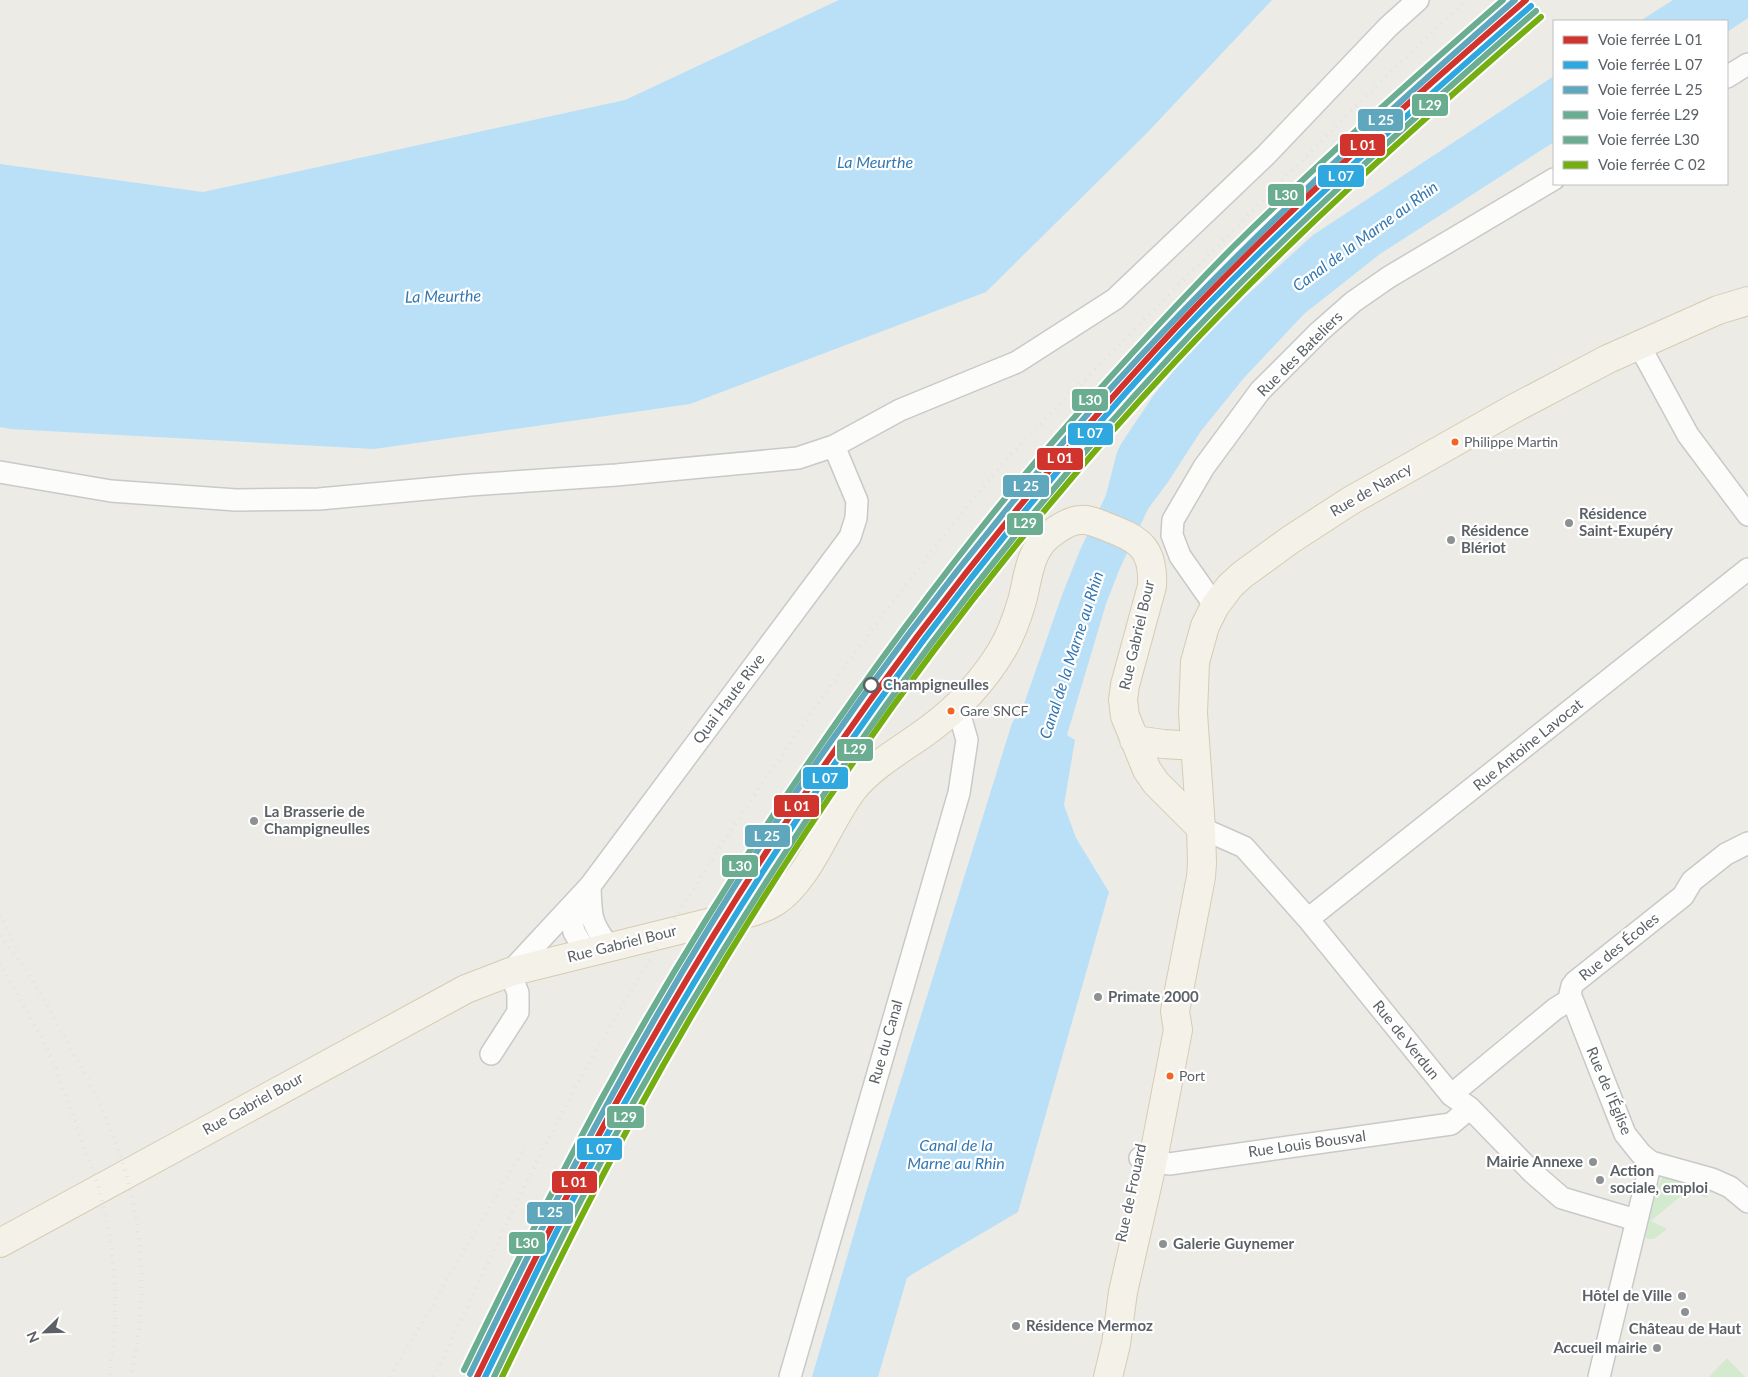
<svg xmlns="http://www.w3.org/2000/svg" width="1748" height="1377" viewBox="0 0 1748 1377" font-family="Lato,sans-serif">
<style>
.green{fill:#d4eacf}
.water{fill:#bae0f8}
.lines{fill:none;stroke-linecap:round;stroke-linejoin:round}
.minor-casing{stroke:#c9c9c9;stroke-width:24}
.major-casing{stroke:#d7cbb2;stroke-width:30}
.minor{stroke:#fcfcfb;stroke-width:21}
.major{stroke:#f3f1e8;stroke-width:28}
.rail{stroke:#e3e3e3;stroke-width:4;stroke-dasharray:1 6;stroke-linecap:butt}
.rail-1-casing{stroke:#fff;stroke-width:10}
.rail-2-casing{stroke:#fff;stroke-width:10}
.rail-3-casing{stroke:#fff;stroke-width:10}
.rail-4-casing{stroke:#fff;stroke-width:10}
.rail-5-casing{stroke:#fff;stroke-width:10}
.rail-6-casing{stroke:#fff;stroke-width:10}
.rail-1{stroke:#d1342d;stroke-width:6}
.rail-2{stroke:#2ea8de;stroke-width:6}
.rail-3{stroke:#5fa7bd;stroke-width:6}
.rail-4{stroke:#6aad91;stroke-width:6}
.rail-5{stroke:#6aad91;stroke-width:6}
.rail-6{stroke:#74ae11;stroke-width:6}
.bus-dot{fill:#f26522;stroke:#fff;stroke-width:2}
.poi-dot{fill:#8e9193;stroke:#fff;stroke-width:2}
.stop-dot{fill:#fff;stroke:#5b6166;stroke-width:2.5}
.labels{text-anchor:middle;stroke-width:4.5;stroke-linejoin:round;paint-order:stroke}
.bus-label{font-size:14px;fill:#5b6166;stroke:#fff;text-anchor:start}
.street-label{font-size:15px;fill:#5b6166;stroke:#fff}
.poi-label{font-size:15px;font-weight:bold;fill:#5b6166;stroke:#fff;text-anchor:start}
.stop-label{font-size:15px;font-weight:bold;fill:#5b6166;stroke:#fff;text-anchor:start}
.water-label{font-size:16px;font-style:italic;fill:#3478b2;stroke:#fff}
.line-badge{stroke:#fff;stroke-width:2}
.badge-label{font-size:14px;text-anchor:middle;font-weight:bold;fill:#fff}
</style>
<rect width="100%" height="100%" fill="#edebe6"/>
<path class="green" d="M1664 1175 1713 1190 1706 1198 1689 1189 1651 1221 1667 1229 1654 1239H1647L1643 1233 1653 1193Z
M1727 1358 1745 1377H1709Z"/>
<path class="water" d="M839 0H1272L1147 133 986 292 690 404 374 449 10 429 0 427V164L203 192 625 100Z
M1673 0H1748V18L1727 32V21H1640Z
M1554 76V142L1380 254 1304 314 1243 379 1201 431 1168 482 1148 509 1120 568 1106 604 1067 735 1075 740 1064 805 1076 838 1109 892 1018 1212 911 1275 907 1278 878 1377H812L867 1189 1012 723 1024 704 1062 595 1080 550 1106 495 1117 452 1121 444 1153 396 1183 359 1245 297 1313 235Z"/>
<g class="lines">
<g class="minor-casing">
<path id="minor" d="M1727 77 1748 64
M1639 345 1688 435 1748 515
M0 472 111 491 236 500 319 499 470 485 616 475 798 458 834 446 900 410 1017 362 1115 299 1266 155 1388 27 1418 0
M1215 606 1180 556 1172 535 1173 520 1204 467 1260 391 1319 332 1353 302 1389 277 1554 179
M1201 828 1244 847 1308 919 1451 1095 1470 1108 1532 1172 1562 1198 1636 1220
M1748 843 1726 854 1692 881 1683 896 1575 982 1572 986 1570 994 1625 1134 1641 1154 1651 1162 1712 1179 1730 1187 1748 1202
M590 886C591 917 590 921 609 947
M570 908 574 932 586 952
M1308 919 1748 569
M491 1054 518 1012V993L510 972 590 886 850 537 856 518 857 501 834 446
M1451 1095 1555 1009 1571 999
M1140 1158 1169 1164 1451 1124 1470 1108
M790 1377 959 793 967 740 957 705
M1599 1377 1651 1162"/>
</g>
<g class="major-casing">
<path id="major" d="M1134 740 1164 744 1195 746
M0 1243 466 989 510 972 740 915C752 912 764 909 775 902 810 879 828 821 854 788 875 763 906 747 931 728 959 707 984 680 1002 650 1011 635 1017 618 1022 601 1028 579 1029 552 1048 536 1057 529 1070 520 1081 520 1090 519 1099 524 1107 527 1139 539 1154 548 1152 586L1125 685 1123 700 1125 716 1147 770 1156 783 1201 828
M1108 1377 1116 1344 1123 1292 1153 1160 1178 1030 1175 1011 1201 877 1202 863 1201 828 1193 713 1195 662 1205 626 1215 606 1230 586 1242 575 1290 540 1350 501 1513 409 1608 359 1718 310 1748 301"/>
</g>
<use href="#minor" class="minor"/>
<use href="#major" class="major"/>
<path class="rail" d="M0 915 19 953
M0 936C7 945 15 954 21 963 39 988 53 1016 67 1042 87 1078 106 1114 119 1152 144 1223 149 1305 130 1377
M0 963 40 1035 56 1069 99 1188 110 1236 115 1287V1327L109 1377
M390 1377 525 1147
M434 1377C481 1279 525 1180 577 1085 673 912 782 746 903 589 939 542 974 496 1013 452L1366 96 1466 0"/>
<g class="rail-1-casing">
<path id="rail-1" d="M477 1377C522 1285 567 1193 616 1103 765 832 947 577 1156 349 1271 224 1398 111 1526 0"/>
</g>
<g class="rail-2-casing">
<path id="rail-2" d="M485 1377C530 1285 574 1193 624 1104 774 834 953 580 1162 353 1277 229 1404 117 1531 6"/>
</g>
<g class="rail-3-casing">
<path id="rail-3" d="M470 1374C515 1282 560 1190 609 1101 732 874 881 656 1048 460 1190 292 1350 144 1515 0"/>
</g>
<g class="rail-4-casing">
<path id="rail-4" d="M494 1377C538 1286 582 1194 632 1105 783 837 959 584 1169 358 1283 234 1409 122 1536 11"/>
</g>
<g class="rail-5-casing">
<path id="rail-5" d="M464 1370C508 1279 553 1188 602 1098 664 984 734 872 807 765 881 657 959 551 1044 452 1105 382 1168 313 1233 247 1320 161 1411 80 1503 0"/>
</g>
<g class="rail-6-casing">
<path id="rail-6" d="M502 1377C545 1289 588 1200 636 1114 784 844 965 588 1175 362 1289 239 1414 127 1541 17"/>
</g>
<use href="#rail-1" class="rail-1"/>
<use href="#rail-2" class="rail-2"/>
<use href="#rail-3" class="rail-3"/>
<use href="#rail-4" class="rail-4"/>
<use href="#rail-5" class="rail-5"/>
<use href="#rail-6" class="rail-6"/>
</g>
<g class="bus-dot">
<circle cx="1455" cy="442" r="4.5"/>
<circle cx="951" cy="711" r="4.5"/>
<circle cx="1170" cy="1076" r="4.5"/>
</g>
<g class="poi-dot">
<circle cx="1569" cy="523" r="5"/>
<circle cx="1451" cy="540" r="5"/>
<circle cx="254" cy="821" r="5"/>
<circle cx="1098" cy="997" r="5"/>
<circle cx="1593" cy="1162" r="5"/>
<circle cx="1600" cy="1180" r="5"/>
<circle cx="1163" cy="1244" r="5"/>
<circle cx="1682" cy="1296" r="5"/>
<circle cx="1685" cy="1312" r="5"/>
<circle cx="1016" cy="1326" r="5"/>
<circle cx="1657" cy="1348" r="5"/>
</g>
<circle class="stop-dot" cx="871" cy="685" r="7"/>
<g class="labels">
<g class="bus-label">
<text x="1464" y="447">Philippe Martin</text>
<text x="960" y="716">Gare SNCF</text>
<text x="1179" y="1081">Port</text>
</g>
<g class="street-label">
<text transform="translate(1300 354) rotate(-45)" y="5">Rue des Bateliers</text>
<text transform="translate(1371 490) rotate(-30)" y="5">Rue de Nancy</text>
<text transform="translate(1137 635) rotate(-77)" y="5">Rue Gabriel Bour</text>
<text transform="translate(729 699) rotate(-53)" y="5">Quai Haute Rive</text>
<text transform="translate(1528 745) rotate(-39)" y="5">Rue Antoine Lavocat</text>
<text transform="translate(622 944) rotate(-14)" y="5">Rue Gabriel Bour</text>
<text transform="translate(1619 947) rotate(-39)" y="5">Rue des Écoles</text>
<text transform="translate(1406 1040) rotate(51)" y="5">Rue de Verdun</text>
<text transform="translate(886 1042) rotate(-74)" y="5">Rue du Canal</text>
<text transform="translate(1609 1091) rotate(67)" y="5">Rue de l'Église</text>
<text transform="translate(253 1104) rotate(-29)" y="5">Rue Gabriel Bour</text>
<text transform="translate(1307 1144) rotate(-8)" y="5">Rue Louis Bousval</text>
<text transform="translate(1131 1193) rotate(-78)" y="5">Rue de Frouard</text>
</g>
<g class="poi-label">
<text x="1579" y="519">Résidence<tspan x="1579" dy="17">Saint-Exupéry</tspan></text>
<text x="1461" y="536">Résidence<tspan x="1461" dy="17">Blériot</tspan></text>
<text x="264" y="817">La Brasserie de<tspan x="264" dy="17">Champigneulles</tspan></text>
<text x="1108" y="1002">Primate 2000</text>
<text x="1583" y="1167" text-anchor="end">Mairie Annexe</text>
<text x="1610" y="1176">Action<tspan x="1610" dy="17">sociale, emploi</tspan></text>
<text x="1173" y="1249">Galerie Guynemer</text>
<text x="1672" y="1301" text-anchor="end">Hôtel de Ville</text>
<text x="1026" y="1331">Résidence Mermoz</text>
<text x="1685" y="1334" text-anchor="middle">Château de Haut</text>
<text x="1647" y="1353" text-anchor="end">Accueil mairie</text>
</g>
<g class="stop-label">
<text x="883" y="690">Champigneulles</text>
</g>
<g class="water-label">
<text x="875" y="168">La Meurthe</text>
<text transform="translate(1365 236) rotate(-36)" y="6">Canal de la Marne au Rhin</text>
<text transform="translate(443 296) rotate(-1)" y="6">La Meurthe</text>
<text transform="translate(1071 655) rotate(-72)" y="6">Canal de la Marne au Rhin</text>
<text x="956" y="1151">Canal de la<tspan x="956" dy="18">Marne au Rhin</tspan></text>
</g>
</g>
<g class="line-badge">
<rect x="1411" y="93" width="38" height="24" rx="5" fill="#6aad91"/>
<rect x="1357" y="108" width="47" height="24" rx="5" fill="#5fa7bd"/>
<rect x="1339" y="133" width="47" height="24" rx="5" fill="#d1342d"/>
<rect x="1317" y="164" width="48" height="24" rx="5" fill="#2ea8de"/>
<rect x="1267" y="183" width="38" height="24" rx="5" fill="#6aad91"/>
<rect x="1071" y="388" width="38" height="24" rx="5" fill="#6aad91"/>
<rect x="1067" y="422" width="47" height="24" rx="5" fill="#2ea8de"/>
<rect x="1036" y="447" width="48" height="24" rx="5" fill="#d1342d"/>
<rect x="1002" y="474" width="48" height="24" rx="5" fill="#5fa7bd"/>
<rect x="1006" y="512" width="38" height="24" rx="5" fill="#6aad91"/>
<rect x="836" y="738" width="38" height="24" rx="5" fill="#6aad91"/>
<rect x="802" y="766" width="47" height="24" rx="5" fill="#2ea8de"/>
<rect x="773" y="794" width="47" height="24" rx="5" fill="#d1342d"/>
<rect x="744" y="824" width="47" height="24" rx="5" fill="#5fa7bd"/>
<rect x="721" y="854" width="38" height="24" rx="5" fill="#6aad91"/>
<rect x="606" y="1105" width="39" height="24" rx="5" fill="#6aad91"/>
<rect x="576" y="1137" width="47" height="24" rx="5" fill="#2ea8de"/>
<rect x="551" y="1170" width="47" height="24" rx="5" fill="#d1342d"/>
<rect x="526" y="1201" width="48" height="24" rx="5" fill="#5fa7bd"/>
<rect x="508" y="1231" width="38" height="24" rx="5" fill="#6aad91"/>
</g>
<g class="badge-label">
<text x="1430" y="110">L29</text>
<text x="1381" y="125">L 25</text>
<text x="1363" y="150">L 01</text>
<text x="1341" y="181">L 07</text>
<text x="1286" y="200">L30</text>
<text x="1090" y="405">L30</text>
<text x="1090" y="438">L 07</text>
<text x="1060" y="463">L 01</text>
<text x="1026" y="491">L 25</text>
<text x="1025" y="528">L29</text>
<text x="855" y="754">L29</text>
<text x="825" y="783">L 07</text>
<text x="797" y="811">L 01</text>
<text x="767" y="841">L 25</text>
<text x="740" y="871">L30</text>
<text x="625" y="1122">L29</text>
<text x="599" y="1154">L 07</text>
<text x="574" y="1187">L 01</text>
<text x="550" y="1217">L 25</text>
<text x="527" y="1248">L30</text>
</g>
<rect x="1553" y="20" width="175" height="165" fill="#ffffff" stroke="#bdc0c2"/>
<rect x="1563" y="36" width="25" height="8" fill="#d1342d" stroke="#bdc0c2"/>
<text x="1598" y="45" font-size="15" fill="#5b6166">Voie ferrée L 01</text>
<rect x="1563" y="61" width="25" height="8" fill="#2ea8de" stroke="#bdc0c2"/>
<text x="1598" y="70" font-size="15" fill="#5b6166">Voie ferrée L 07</text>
<rect x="1563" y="86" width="25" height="8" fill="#5fa7bd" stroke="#bdc0c2"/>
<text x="1598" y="95" font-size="15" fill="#5b6166">Voie ferrée L 25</text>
<rect x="1563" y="111" width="25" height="8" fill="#6aad91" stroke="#bdc0c2"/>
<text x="1598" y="120" font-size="15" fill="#5b6166">Voie ferrée L29</text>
<rect x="1563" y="136" width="25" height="8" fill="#6aad91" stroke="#bdc0c2"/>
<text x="1598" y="145" font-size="15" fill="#5b6166">Voie ferrée L30</text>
<rect x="1563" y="161" width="25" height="8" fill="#74ae11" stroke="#bdc0c2"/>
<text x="1598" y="170" font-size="15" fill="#5b6166">Voie ferrée C 02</text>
<g transform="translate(45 1332) rotate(247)" stroke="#ffffff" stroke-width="4" paint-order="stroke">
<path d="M0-4L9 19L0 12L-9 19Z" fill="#5b6166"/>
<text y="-8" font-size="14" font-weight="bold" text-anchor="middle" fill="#5b6166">N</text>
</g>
</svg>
